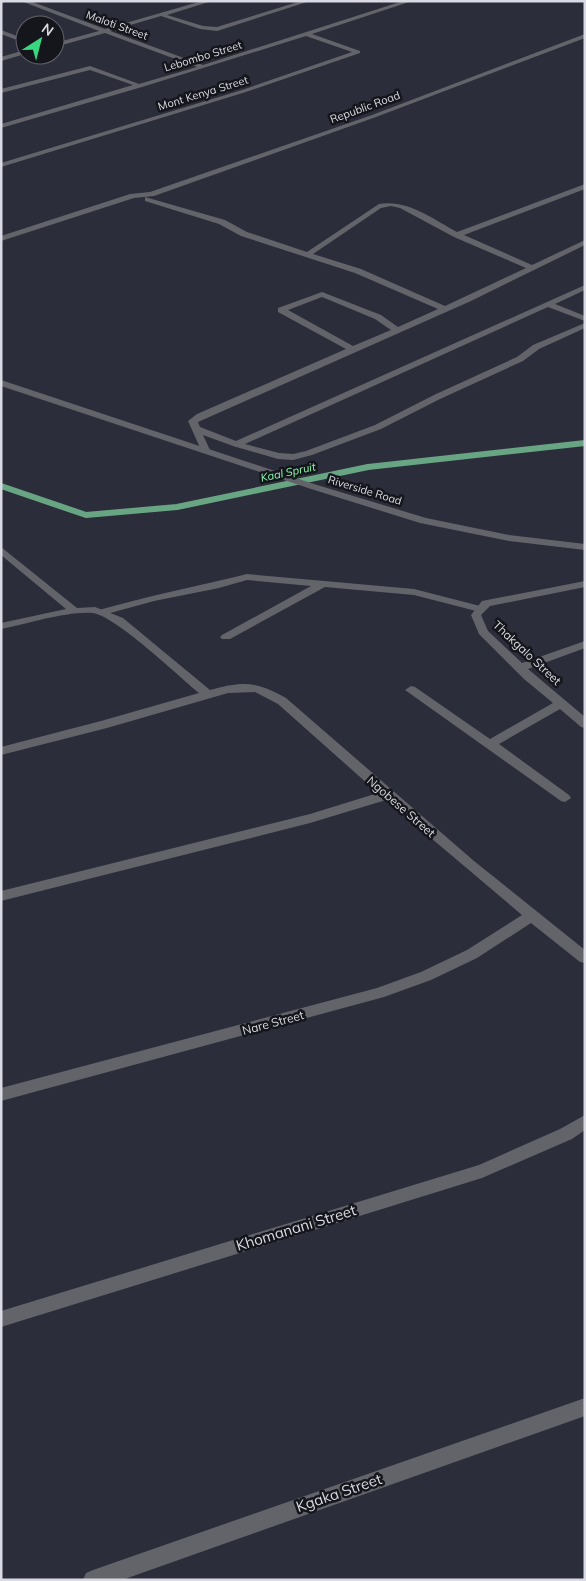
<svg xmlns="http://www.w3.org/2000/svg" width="586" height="1581" viewBox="0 0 586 1581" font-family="Mulish,sans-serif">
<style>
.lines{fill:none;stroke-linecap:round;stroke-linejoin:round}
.stream{stroke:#68a683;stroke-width:6}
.service{fill:#63646a;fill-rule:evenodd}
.minor{fill:#63646a;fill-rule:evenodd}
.tertiary{fill:#63646a;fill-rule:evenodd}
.labels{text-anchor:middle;stroke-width:5;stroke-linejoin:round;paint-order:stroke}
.far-street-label{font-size:11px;fill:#d9dae3;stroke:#15161c}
.far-water-label{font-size:11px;font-style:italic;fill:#87f9af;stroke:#15161c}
.street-label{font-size:12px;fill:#d9dae3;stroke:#15161c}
.near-street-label{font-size:15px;fill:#d9dae3;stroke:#15161c}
</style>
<rect width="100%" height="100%" fill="#2c2d3a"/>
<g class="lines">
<path class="stream" d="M1 486 86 515 177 507 368 467 585 443"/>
<path class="service" d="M247 574 414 589 484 607 485 609 480 612 414 595 325 587 230 639H222L220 637 222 635 311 586 247 580 219 588 154 601 103 615 98 612 99 610C148 596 198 586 247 574Z"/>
<path class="minor" d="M1 1H6L1 4Z
M21 1H30L105 29 202 1H212L167 15 203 26 217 27 301 1H310L217 31 200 29 161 16 110 31 203 65 403 1H412L312 34 360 51V53L246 92 1 167V163L242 90 352 52 306 36 142 87 1 128V124L133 85 90 70 1 93V89L90 66 139 84 197 67 105 33 55 47V43L99 31Z
M1 30 25 39V43L1 34Z
M25 50V54L1 61V57Z
M585 184V189L464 235 532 265 585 240V245L471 301 198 422 200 427 236 441 585 285V290L555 304 585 316V321L548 307 245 444 279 453 293 454 306 451 375 425 434 395 517 357 533 345 585 323V328L539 349 523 361 440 399 381 429 312 455 293 460 278 459 233 446 203 435 210 450 208 452H202L188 421 197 414 346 349 278 312V308L322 292 381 315 398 327 438 309 355 273 241 236 219 224 145 201V197L225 220 247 232 307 252 379 204C407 199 433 219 457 232ZM391 206 400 208 454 237 526 268 445 306 361 269 313 254 381 208ZM322 297 375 319 391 330 353 346 288 310Z
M1 547 77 608 95 607 123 618 210 690C242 681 257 681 286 698L474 861 585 950V963L580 962 531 923 477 958 431 980 384 997 1 1101V1088L377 988 421 972 467 950 522 915 386 800 310 823 1 901V891L310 814 378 793 278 704 255 692 228 693 107 728 1 755V747L101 721 199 693C178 676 115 615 92 613 67 611 27 624 1 629V623L66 609 1 555Z
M585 581V587L490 606 481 615 488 631 522 663 585 641V648L528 669 585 717V728L581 727 560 709 499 744 569 795 571 798 565 802 561 801 405 690 411 686 415 687 490 739 553 703 524 679 479 634 471 615 482 601Z
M585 1115V1130L572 1139 482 1178 1 1327V1311L479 1165 560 1129Z
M585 1398V1416L122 1580H83L86 1573 93 1570Z"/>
<path class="tertiary" d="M585 34V38L376 117 154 196 134 198 1 241V236L130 194 150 192 372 115Z
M1 380 314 484 426 518 509 535 585 544V550L509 541 420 523 308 488 1 386Z"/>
</g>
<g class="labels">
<g class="far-street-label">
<text transform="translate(117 25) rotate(20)" y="4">Maloti Street</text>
<text transform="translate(203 56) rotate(-17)" y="4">Lebombo Street</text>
<text transform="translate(203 93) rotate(-17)" y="4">Mont Kenya Street</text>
<text transform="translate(365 107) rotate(-20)" y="4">Republic Road</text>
<text transform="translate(365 490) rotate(17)" y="4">Riverside Road</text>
</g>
<g class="far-water-label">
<text transform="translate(288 472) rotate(-12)" y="4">Kaal Spruit</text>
</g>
<g class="street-label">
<text transform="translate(527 653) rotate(43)" y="4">Thakgalo Street</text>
<text transform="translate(401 807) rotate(41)" y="4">Ngobese Street</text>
<text transform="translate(273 1023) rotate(-15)" y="4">Nare Street</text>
</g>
<g class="near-street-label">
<text transform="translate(296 1228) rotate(-17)" y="5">Khomanani Street</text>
<text transform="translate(339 1493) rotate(-19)" y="5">Kgaka Street</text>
</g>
</g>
<rect width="586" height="1581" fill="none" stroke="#d9dae3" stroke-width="5"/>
<g transform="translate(40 40) rotate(36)"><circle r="24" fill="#15161c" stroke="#63646c"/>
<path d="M0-4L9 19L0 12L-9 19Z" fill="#38d880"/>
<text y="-8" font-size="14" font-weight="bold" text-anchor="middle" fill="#d9dae3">N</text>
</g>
</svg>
